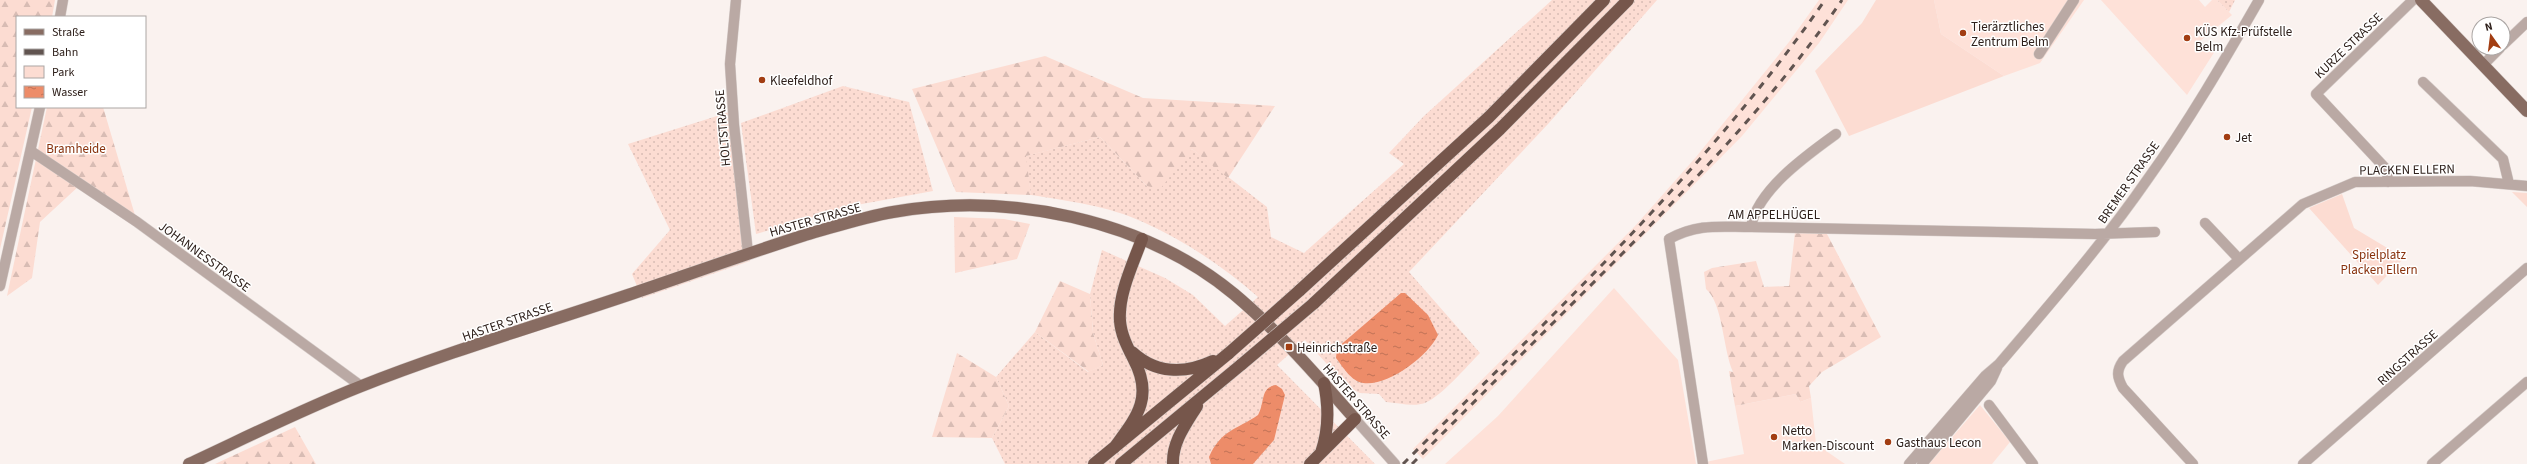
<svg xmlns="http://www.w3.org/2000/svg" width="2527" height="464" viewBox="0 0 2527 464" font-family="'Source Sans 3',sans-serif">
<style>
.built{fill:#fee1d8}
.grass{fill:url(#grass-dots)}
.forest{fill:url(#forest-firs)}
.green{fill:#fcdcd2}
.water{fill:url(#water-ripples)}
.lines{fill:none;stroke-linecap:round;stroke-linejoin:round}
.minor-casing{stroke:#d5ccc9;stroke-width:11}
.major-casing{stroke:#d5ccc9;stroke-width:13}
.highway-casing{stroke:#d5ccc9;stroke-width:13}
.minor{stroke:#baa9a4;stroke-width:10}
.major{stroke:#886c62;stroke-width:12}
.highway{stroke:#76564b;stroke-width:12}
.rail{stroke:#615450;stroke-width:3;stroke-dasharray:7 7;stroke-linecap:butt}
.highway-bridge-casing{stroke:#d5ccc9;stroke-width:13;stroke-linecap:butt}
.highway-bridge{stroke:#76564b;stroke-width:12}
.poi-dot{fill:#a23d12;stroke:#fff;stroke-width:1.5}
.labels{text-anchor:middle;stroke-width:3;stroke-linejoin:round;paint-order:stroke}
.poi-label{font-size:13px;fill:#2e201b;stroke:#fff;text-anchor:start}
.street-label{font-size:13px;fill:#2e201b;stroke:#fff}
.park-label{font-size:13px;fill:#88310c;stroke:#fff}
</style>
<defs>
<pattern id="grass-dots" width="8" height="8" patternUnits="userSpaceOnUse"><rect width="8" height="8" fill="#fcdcd2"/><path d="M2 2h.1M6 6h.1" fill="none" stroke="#d8bcb4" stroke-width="1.8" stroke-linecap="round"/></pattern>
<pattern id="forest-firs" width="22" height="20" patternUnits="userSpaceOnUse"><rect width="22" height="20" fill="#fcdcd2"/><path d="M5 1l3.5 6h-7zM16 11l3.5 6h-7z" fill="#d8bcb4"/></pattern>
<pattern id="water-ripples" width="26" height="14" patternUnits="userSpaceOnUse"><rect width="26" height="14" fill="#ed8c69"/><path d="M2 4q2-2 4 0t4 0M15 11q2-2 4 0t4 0" fill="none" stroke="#c07256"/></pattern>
</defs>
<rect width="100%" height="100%" fill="#faf2ef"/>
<path class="built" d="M1819 0H1848L1819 43 1742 136 1423 459 1413 449 1635 226 1696 157 1789 42Z
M1934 0H2084L2040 63 2004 76 1941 34Z
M2101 0H2199L2205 7 2212 0H2217L2232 15 2200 41 2215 51 2187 95Z
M1614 288 1678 360 1696 464 1744 454 1735 406 1796 394 1800 402 1811 398 1816 444 1845 464H1445L1498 416Z
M1980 405 2010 442 1992 464H1929Z"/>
<path class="grass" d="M1552 0H1657L1548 124 1409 272 1480 353C1466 367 1443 395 1425 403 1414 407 1398 403 1386 402L1379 394 1360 393 1348 387 1305 340 1277 365 1375 464H1005L992 438 1009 406 996 377 1035 332 1088 372 1103 365 1093 333 1090 294 1102 250 1165 278 1193 295 1225 326 1258 297C1224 267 1185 241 1143 222 1109 206 1068 201 1031 195L1025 156 1100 137 1147 186 1192 149 1267 207 1271 237 1304 253 1404 164 1389 153 1424 116Z
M2217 0H2235L2229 12Z
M843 86 909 102 933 191 851 206 756 234 741 123Z
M733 111 750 261 642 298 632 274 670 230 628 144Z"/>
<path class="forest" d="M0 0H55L52 17H17V107H32L0 249Z
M1045 56 1143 98 1275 106 1228 178 1192 149 1160 189 1147 186 1100 137 1026 156 1031 195 956 192 912 89Z
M47 107H103L137 222 80 185 40 222 32 278 7 296Z
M954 217 1004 219 1030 224 1017 259 955 273Z
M1795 232 1827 234 1881 337 1822 372 1809 386 1811 398 1800 402 1796 394 1735 406 1729 371 1733 372C1723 350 1723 303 1706 289L1704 272 1712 268 1756 261 1764 287 1789 286Z
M1060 281 1090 294 1093 333 1103 365 1089 372 1035 332Z
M957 353 996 377 1009 406 992 438 932 437Z
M295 427 316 464H215Z"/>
<path class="green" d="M1876 0H1934L1941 34 2004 76 1849 136 1815 71 1862 23Z
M2512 192 2527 193V207Z
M2342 194 2354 228 2404 258 2378 285 2309 208Z"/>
<path class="water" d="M1401 293H1405L1428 315 1438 335C1428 356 1388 387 1363 383 1351 381 1343 367 1336 358L1337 348Z
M1276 385 1282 389 1285 395 1274 440 1253 464H1211L1209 457C1221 430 1236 430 1258 415 1265 403 1260 387 1276 385Z"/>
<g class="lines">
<g class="minor-casing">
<path id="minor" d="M736 0 730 64 734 125 748 253
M60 17 63 0
M2503 45 2527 22
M2039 54 2074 0
M2483 65 2500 48
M2423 82 2503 159 2509 184
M31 151 137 222 361 386
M2388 182 2387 170 2316 94 2413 0
M2205 223 2239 259
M1751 227C1757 190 1807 155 1836 134
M0 286 40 107
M1989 405 2033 464
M1355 419 1395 464
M1703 464 1669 239C1698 223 1720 227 1751 227L2095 234 2155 232
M1909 464 1985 376 1999 364C2050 304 2102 245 2147 180 2188 123 2224 61 2259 0
M1922 464 1991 381 1997 368
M2193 464 2123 388C2117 377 2116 371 2123 361L2303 204 2355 182 2470 181 2527 186
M2303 464 2527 268
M2432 464 2527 382"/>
</g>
<g class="major-casing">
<path id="major" d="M2421 0 2527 111
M189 464C245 438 301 410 359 387 447 352 539 325 628 295 687 275 746 254 805 235 834 227 863 217 893 212 1008 192 1142 218 1234 294 1278 331 1317 376 1355 419"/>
</g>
<g class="highway-casing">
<path id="highway" d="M1299 291 1489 117 1604 0
M1313 304 1500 129 1628 0
M1132 352C1156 374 1185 374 1213 361
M1114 448C1136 418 1154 398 1134 360 1128 348 1121 335 1120 321 1118 294 1133 264 1142 239
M1321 453C1329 430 1329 407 1324 383
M1094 464 1229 353
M1121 464 1242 364
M1173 464C1172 442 1186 424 1197 406
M1310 464 1355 419"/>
</g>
<use href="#minor" class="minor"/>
<use href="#major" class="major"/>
<use href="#highway" class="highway"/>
<path class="rail" d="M1403 464C1551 316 1705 173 1825 0
M1412 464C1469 407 1526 350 1583 293 1675 201 1768 108 1842 0"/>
<g class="highway-bridge-casing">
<path id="highway-bridge" d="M1229 353 1299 291
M1242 364 1313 304"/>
</g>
<use href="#highway-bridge" class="highway-bridge"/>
</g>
<g class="poi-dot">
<circle cx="1963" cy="33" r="4"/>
<circle cx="2187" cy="38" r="4"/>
<circle cx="762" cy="80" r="4"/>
<circle cx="2227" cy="137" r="4"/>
<rect x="1285" y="343" width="8" height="8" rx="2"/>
<circle cx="1774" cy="437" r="4"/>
<circle cx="1888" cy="442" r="4"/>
</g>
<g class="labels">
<g class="poi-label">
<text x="1971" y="31">Tierärztliches<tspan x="1971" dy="15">Zentrum Belm</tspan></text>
<text x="2195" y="36">KÜS Kfz-Prüfstelle<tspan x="2195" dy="15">Belm</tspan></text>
<text x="770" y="85">Kleefeldhof</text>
<text x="2235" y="142">Jet</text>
<text x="1297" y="352">Heinrichstraße</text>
<text x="1782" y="435">Netto<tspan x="1782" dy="15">Marken-Discount</tspan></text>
<text x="1896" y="447">Gasthaus Lecon</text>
</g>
<g class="street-label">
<text transform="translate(2348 45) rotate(-44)" y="5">KURZE STRASSE</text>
<text transform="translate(722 128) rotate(-95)" y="5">HOLTSTRASSE</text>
<text transform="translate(2407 169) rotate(-1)" y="5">PLACKEN ELLERN</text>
<text transform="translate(2128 182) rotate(-55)" y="5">BREMER STRASSE</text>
<text x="1774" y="219">AM APPELHÜGEL</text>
<text transform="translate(815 219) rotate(-16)" y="5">HASTER STRASSE</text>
<text transform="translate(205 256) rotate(36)" y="5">JOHANNESSTRASSE</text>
<text transform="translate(507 321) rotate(-19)" y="5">HASTER STRASSE</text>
<text transform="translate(2407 357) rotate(-42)" y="5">RINGSTRASSE</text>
<text transform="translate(1357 401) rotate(49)" y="5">HASTER STRASSE</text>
</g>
<g class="park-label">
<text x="76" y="153">Bramheide</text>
<text x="2379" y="259">Spielplatz<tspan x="2379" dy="15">Placken Ellern</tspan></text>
</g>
</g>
<rect x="16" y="16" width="130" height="92" fill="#ffffff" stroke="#aba6a4"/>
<rect x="24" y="29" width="20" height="6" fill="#886c62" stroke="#aba6a4"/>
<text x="52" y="36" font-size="12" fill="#2e201b">Straße</text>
<rect x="24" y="49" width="20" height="6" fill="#615450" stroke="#aba6a4"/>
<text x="52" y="56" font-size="12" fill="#2e201b">Bahn</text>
<rect x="24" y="66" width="20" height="12" fill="#fcdcd2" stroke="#aba6a4"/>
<text x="52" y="76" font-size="12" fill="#2e201b">Park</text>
<rect x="24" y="86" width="20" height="12" fill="url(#water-ripples)" stroke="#aba6a4"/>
<text x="52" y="96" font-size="12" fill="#2e201b">Wasser</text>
<g transform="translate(2491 36) rotate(346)"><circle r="19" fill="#ffffff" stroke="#aba6a4"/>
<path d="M0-3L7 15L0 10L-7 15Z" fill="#a23d12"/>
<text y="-6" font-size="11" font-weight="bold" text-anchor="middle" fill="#2e201b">N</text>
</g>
</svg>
